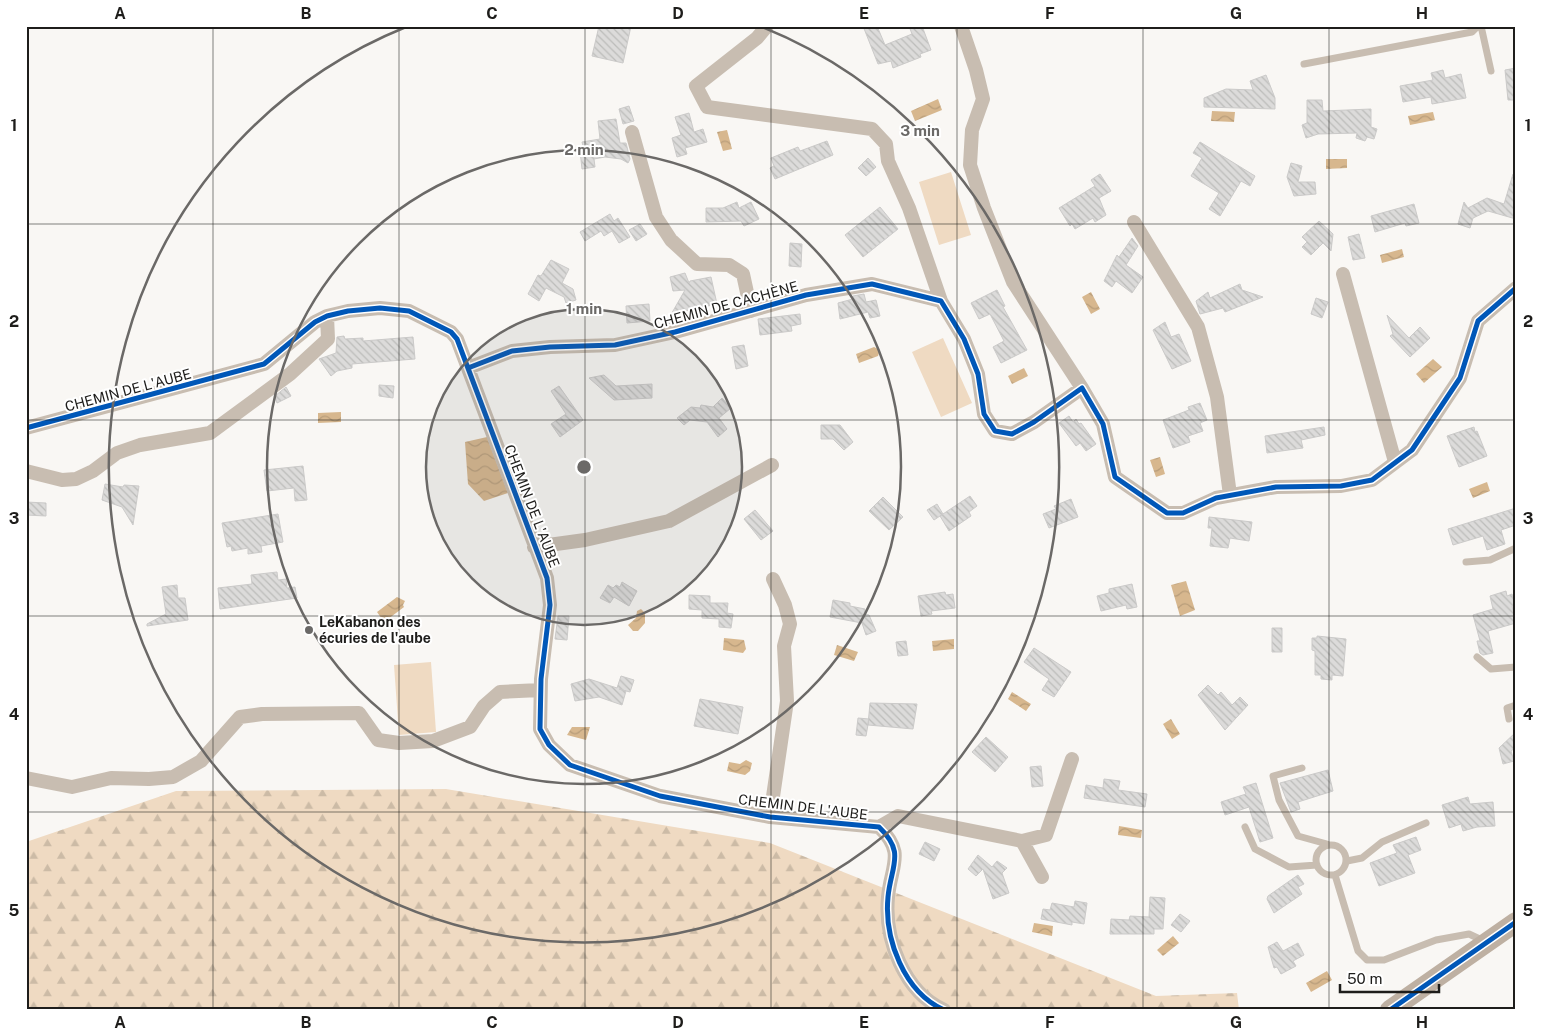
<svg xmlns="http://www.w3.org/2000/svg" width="1542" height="1036" viewBox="0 0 1542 1036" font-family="'Public Sans',sans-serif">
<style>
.forest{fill:url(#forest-firs)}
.pitch{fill:#efdac2}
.water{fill:url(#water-waves)}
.building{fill:url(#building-back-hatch);stroke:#cbcac9}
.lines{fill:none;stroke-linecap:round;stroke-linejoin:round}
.lane{stroke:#c8bdb1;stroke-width:7}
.street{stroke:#c8bdb1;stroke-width:14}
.secondary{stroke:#beb0a2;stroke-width:20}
.cycleway-casing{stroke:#fff;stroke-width:8}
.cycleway{stroke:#0057b8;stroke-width:5}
.grid{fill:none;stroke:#1e1d1b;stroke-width:1;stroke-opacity:0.55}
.ring{fill:none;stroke:#6b6967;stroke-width:2.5}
.poi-dot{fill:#6b6967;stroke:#fff;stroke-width:2}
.labels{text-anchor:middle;stroke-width:4;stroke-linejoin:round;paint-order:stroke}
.street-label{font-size:14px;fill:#1e1d1b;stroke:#fff}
.poi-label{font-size:14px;font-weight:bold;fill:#1e1d1b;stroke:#fff;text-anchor:start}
.centre{fill:#6b6967;stroke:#fff;stroke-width:2.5}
.ring-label{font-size:15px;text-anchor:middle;font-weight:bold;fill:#6b6967;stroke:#fff;stroke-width:4;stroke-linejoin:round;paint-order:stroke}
.neatline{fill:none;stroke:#1e1d1b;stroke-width:2}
.grid-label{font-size:16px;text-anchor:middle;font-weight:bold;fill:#1e1d1b}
</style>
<defs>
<pattern id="forest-firs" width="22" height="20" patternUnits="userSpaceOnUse" patternTransform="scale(1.25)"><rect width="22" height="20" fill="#efdac2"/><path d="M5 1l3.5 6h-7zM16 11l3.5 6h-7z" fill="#ccbba6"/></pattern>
<pattern id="water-waves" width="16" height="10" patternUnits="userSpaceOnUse" patternTransform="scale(1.25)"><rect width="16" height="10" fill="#d7b78e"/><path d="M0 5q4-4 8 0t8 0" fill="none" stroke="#b89d7a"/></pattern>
<pattern id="building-back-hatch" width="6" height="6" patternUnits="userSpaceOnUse" patternTransform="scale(1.25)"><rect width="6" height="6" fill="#dcdbda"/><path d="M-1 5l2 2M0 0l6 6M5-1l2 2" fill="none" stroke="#bcbcba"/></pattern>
</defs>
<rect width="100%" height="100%" fill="#f9f7f4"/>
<path class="forest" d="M446 789 770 843 1156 996 1237 993 1239 1010H26V842L176 791Z"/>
<path class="pitch" d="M951 172 971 235 939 245 919 182Z
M943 338 972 403 941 417 912 352Z
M431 662 436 732 399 735 394 665Z"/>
<path class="water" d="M938 99 942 110 915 121 911 111Z
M1212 111 1235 112 1234 122 1211 121Z
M1433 112 1435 120 1410 125 1408 116Z
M727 130 732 149 723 151 717 132Z
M1326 159H1347V168L1326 169Z
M1402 249 1404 257 1382 263 1380 255Z
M1091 292 1100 309 1091 314 1082 297Z
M874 347 880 350 878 356 859 363 856 354Z
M1433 359 1442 367 1424 383 1416 374Z
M1024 368 1028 376 1012 384 1008 376Z
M341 412V422L318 423V413Z
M487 437 508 493 484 501 468 484 465 442Z
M1160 457 1165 474 1156 477 1150 460Z
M1487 482 1490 491 1473 498 1469 489Z
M1186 581 1195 610 1180 616 1171 585Z
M397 597 405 601 403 605 404 607 384 622 377 612Z
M641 609 645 613V623L638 631H633L628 625 636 618 637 611Z
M724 638 744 640 746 649 743 653 723 650Z
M954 639V649L933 651 932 641Z
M837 645 858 652 854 661 834 655Z
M1012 692 1031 704 1026 711 1008 699Z
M1171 719 1180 734 1172 739 1163 724Z
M572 727H590L586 740 567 735Z
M746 760 752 763 750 771 745 775 727 771 729 762 740 764Z
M1119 826 1142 830 1141 838 1118 835Z
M1034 923 1053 926 1052 936 1032 932Z
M1173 936 1179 943 1163 956 1157 950Z
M1327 971 1332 980 1311 992 1306 983Z"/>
<path class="building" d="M599 26H631L623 63 592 56Z
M863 26H877L885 45 912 34 909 26H922L931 50 920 54 921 57 893 68 891 61 878 64Z
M1516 68V100H1508L1505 70Z
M1443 70 1445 78 1461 74 1466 98 1432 104 1431 97 1403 102 1400 86 1433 80 1431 73Z
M1266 75 1275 98V109L1204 107V98L1226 89 1253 90 1250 81Z
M1307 100H1322L1323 111 1371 109V127L1377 129 1374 139 1367 137 1365 141 1356 138 1357 133 1318 134 1306 138 1302 125 1307 123Z
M629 106 634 121 623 124 619 109Z
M689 113 694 132 703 129 707 142 685 148 687 154 677 157 672 138 681 135 675 117Z
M616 119 620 143H626L630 159 628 163 621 159 605 157 594 159 595 167 582 169 580 151 584 150 582 142 600 139 598 121Z
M827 141 833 155 775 179 770 168 774 166 771 158 798 147 800 151Z
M1200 142 1255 176 1250 186 1241 181 1220 216 1209 209 1219 193 1191 176 1202 158 1193 153Z
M868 158 876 167 866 176 858 168Z
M1291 163 1302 166 1298 182H1315L1316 194 1294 196 1287 177Z
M1100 174 1111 191 1099 198 1106 215 1095 222 1093 218 1075 229 1072 224 1070 226 1059 208 1095 186 1091 180Z
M1513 174H1516V219L1488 211 1473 218 1470 228 1458 224 1464 202 1468 208 1487 198 1504 204Z
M737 202 739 208 751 202 759 219 744 226 741 221 706 222V208H723Z
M1414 204 1419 223 1406 226 1405 223 1375 232 1371 216Z
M880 207 898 229 863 257 845 235Z
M610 214 614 221 618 218 630 237 619 243 612 231 604 236 601 231 585 241 580 232Z
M1319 221 1333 234 1331 251 1323 243 1311 255 1302 247 1307 242 1302 237Z
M640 224 647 234 636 241 629 230Z
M1359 234 1365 258 1353 260 1348 237Z
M1132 238 1138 246 1126 265 1143 277 1132 293 1116 281 1112 287 1104 281 1117 255 1119 257Z
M790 243 802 244 801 267 789 266Z
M551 260 569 269 562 283 573 289 576 300 566 303 564 297 546 288 539 301 528 294 538 275 541 276Z
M685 273 689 283 690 281 711 277 717 304 685 311 687 318 665 325 685 290 673 291 670 277Z
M1240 284 1242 290 1263 297 1225 312 1223 308 1200 314 1196 301 1208 292 1210 298Z
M997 290 1005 306 1003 307 1027 350 1001 363 993 347 1004 341 990 314 979 319 971 303Z
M864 294 866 302 876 300 880 316 870 318 868 312 840 319 838 303 853 299V296Z
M1316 298 1328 302 1322 318 1311 314Z
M649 304 650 321 627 323 626 306Z
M800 314 801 324 791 326 792 331 760 335 758 319Z
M1387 315 1409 338 1420 327 1430 338 1410 357 1390 336 1393 334Z
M1165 322 1171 337 1179 334 1191 361 1172 369 1153 330Z
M344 336 345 339 363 338V341L413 337 415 359 352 364V368L337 371 331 376 319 359 336 353 337 337Z
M744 345 748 366 736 369 732 347Z
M604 375 616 386 652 384V398L614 400 589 378Z
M379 385 394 386 393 398 379 396Z
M559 386 583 420 560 437 551 424 566 414 551 391Z
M286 387 291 396 277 403 275 396Z
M722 398 731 408 719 418 727 429 718 437 707 422 690 420 684 425 677 418 691 407 700 408 701 405 713 407Z
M1200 403 1207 420 1200 423 1203 431 1188 436 1190 442 1173 448 1163 420 1189 410 1188 407Z
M1069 416 1073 422 1076 419 1079 424 1081 423 1096 444 1086 451 1080 443 1076 446 1059 423Z
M821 425H840L853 442 844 450 833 439H821Z
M1324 427 1325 435 1301 440 1303 448 1267 453 1265 436Z
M1474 427 1475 432 1477 431 1487 456 1459 467 1447 436Z
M303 466 307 500 295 501 294 488 267 491 264 470Z
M105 484 123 487 124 485 139 486 133 525 122 507 102 500Z
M970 496 977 506 969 512 971 516 949 531 940 516Z
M883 497 903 517 889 530 869 511Z
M1071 499 1078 517 1049 528 1043 514 1056 509 1054 506Z
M26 502 46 503V516L26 515Z
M937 504 943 514 934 520 927 510Z
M1516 508V525L1501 530 1505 544 1487 550 1483 536 1453 545 1448 529Z
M755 510 773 531 761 540 744 519Z
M278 514 283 542 261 546 262 552 248 554V548L232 551 231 546 227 547 222 523Z
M1209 517 1252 522 1249 541 1230 538 1228 548 1210 546 1212 528H1208Z
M277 572 278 580 286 579 287 588 295 587 297 598 220 609 218 588 252 584 251 575Z
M622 582 637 591 629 606 614 597 610 603 600 598 608 585 613 588 616 585 620 587Z
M1132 584 1137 607 1127 609 1126 605 1101 611 1097 596 1109 593V589Z
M177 585 178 598H185L188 620 147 626V624L166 614 162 587Z
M1506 591 1507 596 1512 594 1515 606H1512L1516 623 1488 631 1493 653 1483 655 1480 653 1477 641H1480L1473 615 1493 609 1490 596Z
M945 592 946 595 953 594 955 608 931 611 932 614 921 616 918 596Z
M689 595 710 596V603H728L727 613 733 614 731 628 719 627V619L702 618V610L689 609Z
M833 600 850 603V606L865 609 864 614 869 615 876 631 866 635 862 623 830 617Z
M558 616H569L567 640 555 639Z
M1272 628H1282V652H1272Z
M1317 636 1346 639 1343 676 1332 675V680L1321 679V675H1315V651L1312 650V638H1317Z
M906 641 908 655 898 656 896 642Z
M1034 648 1071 672 1054 697 1042 690 1049 679 1024 662Z
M621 676 634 680 630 692 619 689 626 691 622 705 599 697 575 701 571 684 589 679 617 688Z
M1208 685 1218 695 1221 692 1232 705 1240 697 1248 705 1225 730 1198 695Z
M700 699 743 707 738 734 694 726Z
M870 703 917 704 913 729 868 725Z
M858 718 869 719 866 736 856 735Z
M1516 732V747L1511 751 1514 761 1503 764 1499 748Z
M986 737 1008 757 995 772 972 752Z
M1041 766 1043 786 1032 787 1030 767Z
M1328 770 1333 791 1298 802 1300 809 1291 812 1280 783Z
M1104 779 1120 781 1118 790 1147 794 1145 807 1084 798 1086 785 1103 788Z
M1256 783 1273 838 1260 842 1249 807 1225 815 1221 802 1246 794 1243 787Z
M1468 797 1470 804 1493 802 1495 826 1477 827 1463 831 1461 824 1449 828 1442 805Z
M1416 837 1421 850 1408 855 1415 873 1379 886 1370 863 1397 853 1393 845Z
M925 842 940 849 934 861 919 854Z
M978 855 992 867 997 861 1007 868 1002 873 1009 893 993 899 983 869 976 876 968 869Z
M1298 875 1304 884 1298 887 1302 894 1274 913 1267 899 1268 896Z
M1150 897 1165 898 1163 929H1154V934H1110L1111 919 1129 920 1130 916 1149 917Z
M1075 901 1087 903 1084 924 1072 922V925L1041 919 1043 909 1050 910 1052 903 1074 907Z
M1180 914 1190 921 1181 932 1171 925Z
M1277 942 1283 951 1298 943 1304 955 1293 961 1296 966 1281 974 1277 967 1274 968 1268 947Z"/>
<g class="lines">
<path class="lane" d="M1481 26 1491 71
M1304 64 1472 32 1478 26
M1466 562 1490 560 1516 548
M1477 657 1491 669 1516 667
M1509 719 1507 708 1516 705
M1302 768 1273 776 1279 800 1298 836 1327 844
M1245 827 1255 849 1289 867 1317 865
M1316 860a15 15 0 1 1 30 0a15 15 0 1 1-30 0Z
M1347 861 1362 858 1382 842 1426 823
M1335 875 1358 951 1367 960H1384L1436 940 1469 934 1484 941"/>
<path class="street" d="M767 26 757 38 696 86 707 107 872 129 886 144 888 161 909 208 941 301
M961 26 976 70 983 99 972 130 970 165 984 208 1013 282 1082 388
M632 132 656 217 671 240 697 264 729 265 743 274 751 311
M1134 222 1198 327 1217 397 1230 495
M1343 274 1395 462
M468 368 512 351 550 347 615 345 675 332 806 295 872 284 941 301 964 339 978 374 984 414 995 431 1012 434 1034 422 1082 388 1103 424 1115 477 1167 513H1183L1216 498 1276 487 1341 486 1372 480 1412 450 1460 378 1478 321 1516 288
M26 428 264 364 315 322 327 316 348 311 380 308 409 311 451 332 457 339 547 578 550 605 541 679 540 729 549 745 570 765 660 796 770 817 879 827C906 853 891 865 888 897 884 939 904 992 944 1010
M26 471 62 480 76 479 93 471 117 453 140 445 210 433 290 374 328 339 327 316
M534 547 585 540 669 521 772 465
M26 778 72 787 111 778 149 779 173 777 201 761 240 717 262 714 359 713 378 740 399 743 433 741 470 727 484 706 500 692 540 690
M770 817 787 701 784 646 790 624 785 605 773 579
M879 827 898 816 1022 841 1042 877
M1022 841 1046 835 1072 759"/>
<path class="secondary" d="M1390 1010 1516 922"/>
<g class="cycleway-casing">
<path id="cycleway" d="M468 368 512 351 550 347 615 345 675 332 806 295 872 284 941 301 964 339 978 374 984 414 995 431 1012 434 1034 422 1082 388 1103 424 1115 477 1167 513H1183L1216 498 1276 487 1341 486 1372 480 1412 450 1460 378 1478 321 1516 288
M26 428 264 364 315 322 327 316 348 311 380 308 409 311 451 332 457 339 547 578 550 605 541 679 540 729 549 745 570 765 660 796 770 817 879 827C906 853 891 865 888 897 884 939 904 992 944 1010
M1390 1010 1516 922"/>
</g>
<use href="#cycleway" class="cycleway"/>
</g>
<path class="grid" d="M213 26V1010M399 26V1010M585 26V1010M771 26V1010M957 26V1010M1143 26V1010M1329 26V1010M26 224H1516M26 420H1516M26 616H1516M26 812H1516"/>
<circle cx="584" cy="467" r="158" fill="#6b6967" fill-opacity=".12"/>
<g class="ring">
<circle cx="584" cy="467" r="158"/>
<circle cx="584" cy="467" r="317"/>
<path d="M762 27A475 475 0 1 1 406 27"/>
</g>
<circle class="poi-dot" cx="309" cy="630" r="5"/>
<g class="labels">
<g class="street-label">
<text transform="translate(726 305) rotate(-15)" y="5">CHEMIN DE CACHÈNE</text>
<text transform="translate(128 390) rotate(-15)" y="5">CHEMIN DE L'AUBE</text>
<text transform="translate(532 506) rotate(69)" y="5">CHEMIN DE L'AUBE</text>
<text transform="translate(803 807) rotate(7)" y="5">CHEMIN DE L'AUBE</text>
</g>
<g class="poi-label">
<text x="319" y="627">LeKabanon des<tspan x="319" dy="16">écuries de l'aube</tspan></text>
</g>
</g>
<circle cx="584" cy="467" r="8" class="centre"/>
<g class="ring-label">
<text x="920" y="136">3 min</text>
<text x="584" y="155">2 min</text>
<text x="584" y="314">1 min</text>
</g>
<rect width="1542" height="1036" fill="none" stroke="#ffffff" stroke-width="55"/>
<path d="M1340 984v8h99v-8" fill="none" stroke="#1e1d1b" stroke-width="2.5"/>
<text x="1347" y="984" font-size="15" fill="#1e1d1b" stroke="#ffffff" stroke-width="4" paint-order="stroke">50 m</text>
<rect x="28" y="28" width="1486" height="980" class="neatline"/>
<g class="grid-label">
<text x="120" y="19">A</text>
<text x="306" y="19">B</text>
<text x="492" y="19">C</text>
<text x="678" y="19">D</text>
<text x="864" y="19">E</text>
<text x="1050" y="19">F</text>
<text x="1236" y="19">G</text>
<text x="1422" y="19">H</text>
<text x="14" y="131">1</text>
<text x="1528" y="131">1</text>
<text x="14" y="327">2</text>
<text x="1528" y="327">2</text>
<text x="14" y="524">3</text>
<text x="1528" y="524">3</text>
<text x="14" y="720">4</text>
<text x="1528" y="720">4</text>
<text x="14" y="916">5</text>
<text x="1528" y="916">5</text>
<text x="120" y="1028">A</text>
<text x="306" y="1028">B</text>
<text x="492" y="1028">C</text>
<text x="678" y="1028">D</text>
<text x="864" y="1028">E</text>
<text x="1050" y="1028">F</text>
<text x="1236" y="1028">G</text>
<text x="1422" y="1028">H</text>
</g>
</svg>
